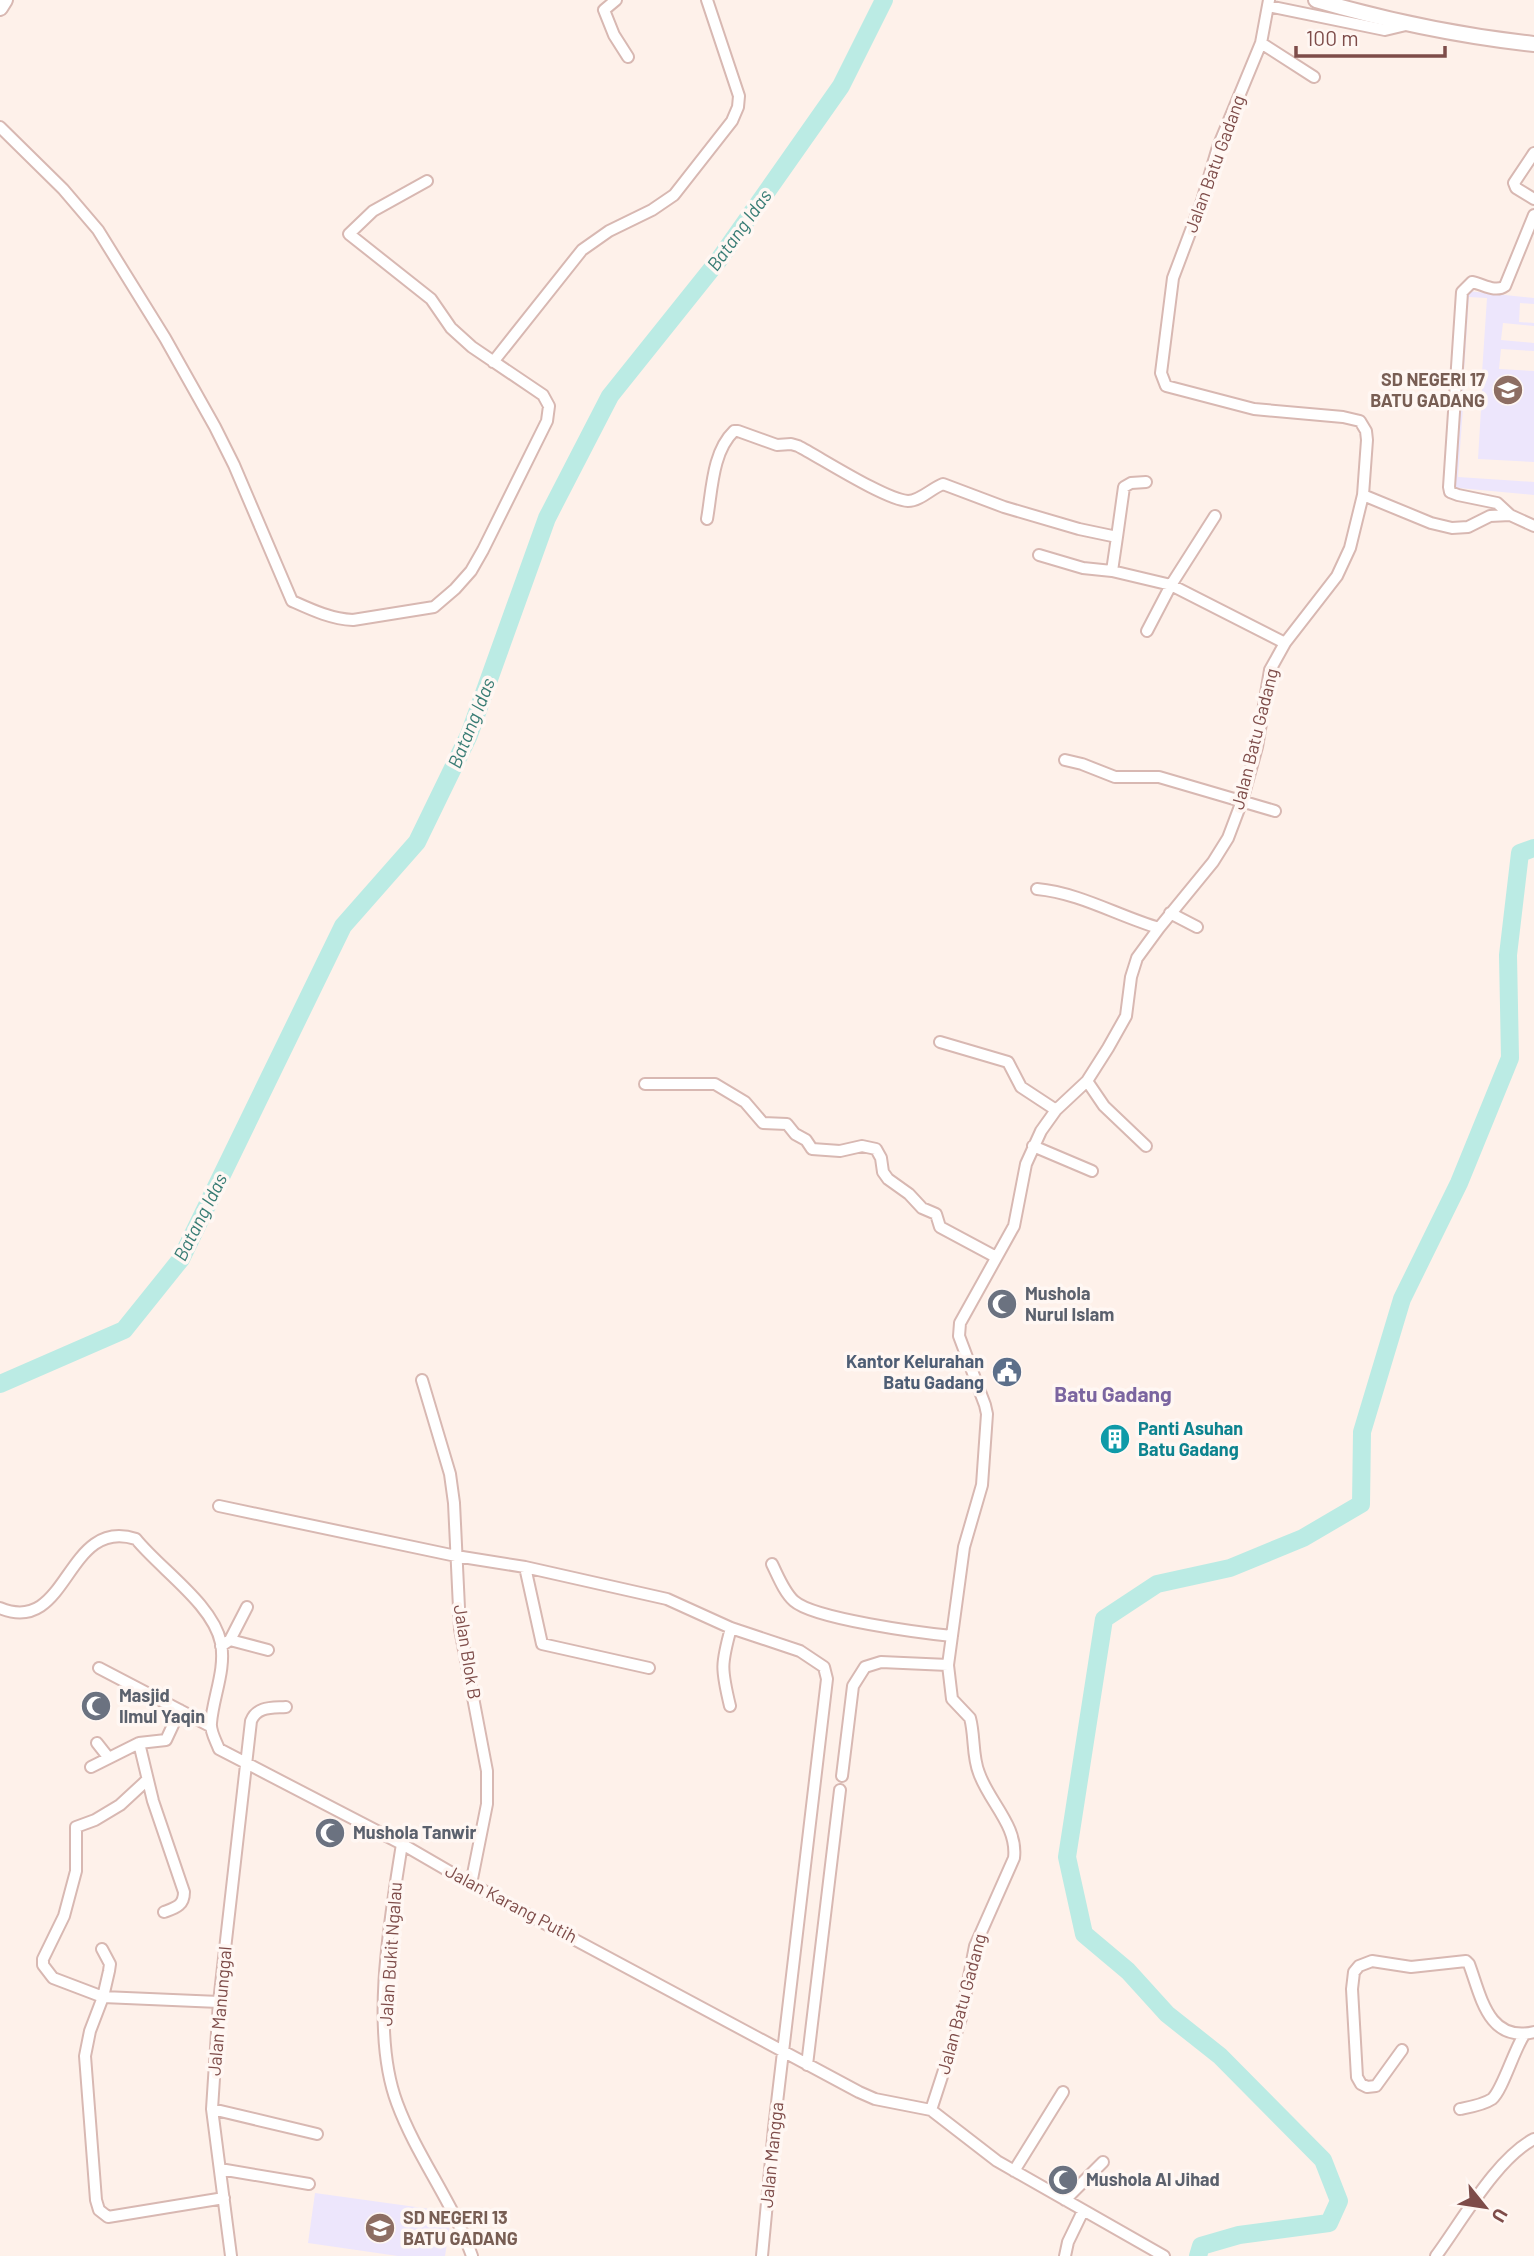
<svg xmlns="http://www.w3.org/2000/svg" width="1534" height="2256" viewBox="0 0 1534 2256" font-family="Barlow,sans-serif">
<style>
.education{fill:#ede6fc;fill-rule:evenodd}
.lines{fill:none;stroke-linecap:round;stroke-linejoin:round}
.river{stroke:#bbebe4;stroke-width:18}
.minor-casing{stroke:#d8b8b2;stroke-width:14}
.tertiary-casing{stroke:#d8b8b2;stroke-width:18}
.minor{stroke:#fff;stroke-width:10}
.tertiary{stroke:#fff;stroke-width:14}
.labels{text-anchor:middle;stroke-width:7;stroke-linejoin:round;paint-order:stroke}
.street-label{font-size:18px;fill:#7e4c49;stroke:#fff7f3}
.education-label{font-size:18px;font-weight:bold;fill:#785e54;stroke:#fff7f3;text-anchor:end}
.worship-label{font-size:18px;font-weight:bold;fill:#5b616d;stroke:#fff7f3;text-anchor:start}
.service-label{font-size:18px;font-weight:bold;fill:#4e5e75;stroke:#fff7f3;text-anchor:end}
.culture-label{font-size:18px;font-weight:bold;fill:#0d838f;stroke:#fff7f3;text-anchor:start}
.water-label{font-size:19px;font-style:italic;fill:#387c74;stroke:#fff7f3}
.quarter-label{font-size:21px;font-weight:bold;fill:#7b65a0;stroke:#fff7f3}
</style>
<rect width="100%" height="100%" fill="#fef1ea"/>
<path class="education" d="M1468 291 1534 298V304L1520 303 1519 322 1534 323V326L1503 323 1501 340 1534 343V351L1501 349 1499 369 1534 371V462L1478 459 1481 409 1463 407 1458 477 1534 482V495L1448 487ZM1469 297 1487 298 1482 373 1464 371ZM1465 374 1483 375 1481 406 1463 405Z
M315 2193 452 2212 445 2256H398L308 2243Z"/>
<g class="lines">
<path class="river" d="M0 1384 124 1330 181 1259 343 926 417 842 469 735 547 518 610 396 718 261 841 86 884 0
M1198 2256 1201 2246 1239 2235 1329 2223 1339 2201 1323 2160 1220 2056 1167 2014 1128 1971 1084 1934 1067 1857 1104 1619 1157 1584 1230 1568 1303 1538 1361 1504 1362 1432 1402 1299 1459 1183 1510 1058 1508 955 1520 853 1534 848"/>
<g class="minor-casing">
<path id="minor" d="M616 0 604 10 614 35 628 57
M1268 6 1385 30 1406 25
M1261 43 1314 77
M0 127 63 189 98 230 165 338 215 427 234 465 292 601C312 610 331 619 353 620L434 607 455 589 471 571 483 550 547 421 549 406 543 395 472 347 451 328 431 299 349 234 373 211 427 181
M1534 153 1514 183 1516 188 1534 199
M1534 215 1505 286C1495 293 1483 284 1472 282L1462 292 1449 487 1450 492 1458 495 1497 503 1510 515 1534 526
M493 362 582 250 609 231 652 210 674 195 732 121 738 107 739 96 707 0
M1363 495 1431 523 1452 528 1468 527 1490 516 1510 515
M707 519C712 491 712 452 734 431H738L777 445 791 444 798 446C821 458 886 500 908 501 920 501 932 488 943 484L1004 507 1079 529 1117 537 1112 571 1171 585 1285 643
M1117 537 1124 487 1131 483 1146 482
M1039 555 1083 568 1112 571
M1147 631 1171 585 1215 516
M1065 760 1082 764 1115 777H1159L1275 811
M1037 889C1080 893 1118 916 1159 928
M1170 913 1197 927
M940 1042 1008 1062 1021 1087 1056 1110
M1087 1081 1104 1106 1146 1146
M645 1084H715L745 1102 763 1123 787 1124 795 1134 806 1140 812 1149 840 1151 862 1146 876 1149 881 1158 883 1172 888 1179 909 1194 922 1208 936 1214 940 1227 996 1257
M1033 1146 1092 1171
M422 1380 450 1474 454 1503 460 1629 487 1771V1804L471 1884
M219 1506 456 1556 525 1567 667 1599 731 1628 800 1651 824 1667 827 1679 774 2128 762 2256
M772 1564C778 1576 784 1592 794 1601 814 1619 922 1633 952 1636
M525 1567 542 1644 649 1668
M0 1608C69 1637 65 1516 136 1539 160 1569 213 1604 221 1643 226 1670 213 1697 211 1723 210 1731 216 1741 219 1749L402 1844 471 1884 859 2092 875 2099 931 2110 997 2161 1164 2256
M230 1640 268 1650
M221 1646 230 1640 247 1607
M99 1668 210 1726
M730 1706C721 1669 721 1664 731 1628
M97 1743 108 1757
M91 1767 139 1743
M842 1776 853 1686 865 1667 881 1662 948 1665
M147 1780 120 1805 95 1820 76 1827V1871L64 1916 43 1959V1965L53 1978 103 1997 219 2002
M402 1844C390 1919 370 2031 397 2103 417 2157 453 2202 472 2256
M164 1912C175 1908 184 1906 184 1892L153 1801 139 1743 166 1740 180 1710
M102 1949 110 1964 109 1971 103 1997 90 2031 85 2056 96 2200 99 2210 108 2217 224 2198
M1402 2050 1376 2086 1367 2087 1361 2084 1357 2077 1352 1989 1354 1972 1359 1966 1372 1961 1411 1967 1466 1961 1469 1964C1481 1996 1488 2043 1534 2032
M807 2065 840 1790
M212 2109 317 2134
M1460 2109C1470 2107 1483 2105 1492 2099 1502 2091 1514 2050 1524 2035
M931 2110 961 2018 975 1946 1014 1858C1018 1826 989 1802 979 1773 972 1756 975 1736 970 1718L952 1699 948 1665 964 1547 982 1485 987 1414 985 1405 959 1336 960 1323 1014 1226 1026 1164 1041 1131 1056 1110 1087 1081 1108 1048 1126 1016 1131 977 1137 958 1159 928 1213 862 1228 838 1242 801 1257 747 1270 670 1285 643 1337 576 1350 548 1363 495 1367 440 1366 431 1360 421 1343 417 1254 409 1166 386 1161 373 1173 278 1202 201 1218 147 1261 43 1269 0
M220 2169 309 2184
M1014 2171 1063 2092
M1065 2200 1103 2162
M231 2256 212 2109 219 2002 251 1721C257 1706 272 1708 286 1707
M1065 2256 1068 2242 1083 2211
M1436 2256C1462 2221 1496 2159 1534 2139"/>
</g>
<g class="tertiary-casing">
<path id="tertiary" d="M1316 0C1388 21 1460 36 1534 44
M0 8 5 0"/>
</g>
<use href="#minor" class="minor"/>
<use href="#tertiary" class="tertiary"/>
</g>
<defs>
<g id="school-disc" transform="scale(1.575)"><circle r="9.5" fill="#8d6e63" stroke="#fff7f3"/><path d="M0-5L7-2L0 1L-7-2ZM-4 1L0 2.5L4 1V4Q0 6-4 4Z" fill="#fff"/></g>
<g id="mosque-disc" transform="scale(1.575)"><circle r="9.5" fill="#6b7280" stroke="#fff7f3"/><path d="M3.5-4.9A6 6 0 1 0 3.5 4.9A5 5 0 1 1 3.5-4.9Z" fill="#fff"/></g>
<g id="civic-disc" transform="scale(1.575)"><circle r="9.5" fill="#5c6f8a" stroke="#fff7f3"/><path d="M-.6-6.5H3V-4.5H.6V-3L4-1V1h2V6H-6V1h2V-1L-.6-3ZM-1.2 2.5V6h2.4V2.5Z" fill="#fff"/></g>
<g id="building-disc" transform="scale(1.575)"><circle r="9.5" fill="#0f9aa8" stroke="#fff7f3"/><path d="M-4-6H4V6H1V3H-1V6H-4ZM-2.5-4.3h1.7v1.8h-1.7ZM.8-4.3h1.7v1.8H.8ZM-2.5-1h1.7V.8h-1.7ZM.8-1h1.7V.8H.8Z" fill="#fff"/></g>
</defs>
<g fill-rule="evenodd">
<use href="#school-disc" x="1508" y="390"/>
<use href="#mosque-disc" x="1002" y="1304"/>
<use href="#civic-disc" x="1007" y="1372"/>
<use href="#building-disc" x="1115" y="1439"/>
<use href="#mosque-disc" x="96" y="1706"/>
<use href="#mosque-disc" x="330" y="1833"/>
<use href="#mosque-disc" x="1063" y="2180"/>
<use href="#school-disc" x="380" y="2228"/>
</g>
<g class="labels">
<g class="street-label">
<text transform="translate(1215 164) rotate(-70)" y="6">Jalan Batu Gadang</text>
<text transform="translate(1255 739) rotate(-76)" y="6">Jalan Batu Gadang</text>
<text transform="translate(467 1652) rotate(81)" y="6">Jalan Blok B</text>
<text transform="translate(511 1904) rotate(28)" y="6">Jalan Karang Putih</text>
<text transform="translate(391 1954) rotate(-86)" y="6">Jalan Bukit Ngalau</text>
<text transform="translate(962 2004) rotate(-75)" y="6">Jalan Batu Gadang</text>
<text transform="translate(220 2011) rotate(-85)" y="6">Jalan Manunggal</text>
<text transform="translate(772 2155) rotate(-84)" y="6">Jalan Mangga</text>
</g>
<g class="education-label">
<text x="1485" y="386">SD NEGERI 17<tspan x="1485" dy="21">BATU GADANG</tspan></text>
<text x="403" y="2224" text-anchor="start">SD NEGERI 13<tspan x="403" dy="21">BATU GADANG</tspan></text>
</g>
<g class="worship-label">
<text x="1025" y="1300">Mushola<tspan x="1025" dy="21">Nurul Islam</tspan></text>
<text x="119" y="1702">Masjid<tspan x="119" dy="21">Ilmul Yaqin</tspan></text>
<text x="353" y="1839">Mushola Tanwir</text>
<text x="1086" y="2186">Mushola Al Jihad</text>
</g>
<g class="service-label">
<text x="984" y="1368">Kantor Kelurahan<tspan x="984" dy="21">Batu Gadang</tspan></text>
</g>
<g class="culture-label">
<text x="1138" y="1435">Panti Asuhan<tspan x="1138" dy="21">Batu Gadang</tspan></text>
</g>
<g class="water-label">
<text transform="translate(739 230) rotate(-54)" y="7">Batang Idas</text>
<text transform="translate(471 723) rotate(-68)" y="7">Batang Idas</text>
<text transform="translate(200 1217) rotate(-63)" y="7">Batang Idas</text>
</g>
<g class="quarter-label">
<text x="1113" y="1402">Batu Gadang</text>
</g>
</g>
<g transform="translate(1485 2207) rotate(120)" stroke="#fff7f3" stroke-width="5" paint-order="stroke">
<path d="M0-5L12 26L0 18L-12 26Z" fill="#7e4c49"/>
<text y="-10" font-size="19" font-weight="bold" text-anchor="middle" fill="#7e4c49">U</text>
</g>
<path d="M1296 46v10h149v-10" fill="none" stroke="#7e4c49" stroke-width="3.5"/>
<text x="1306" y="46" font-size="21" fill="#7e4c49" stroke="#fff7f3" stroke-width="5" paint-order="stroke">100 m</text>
</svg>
